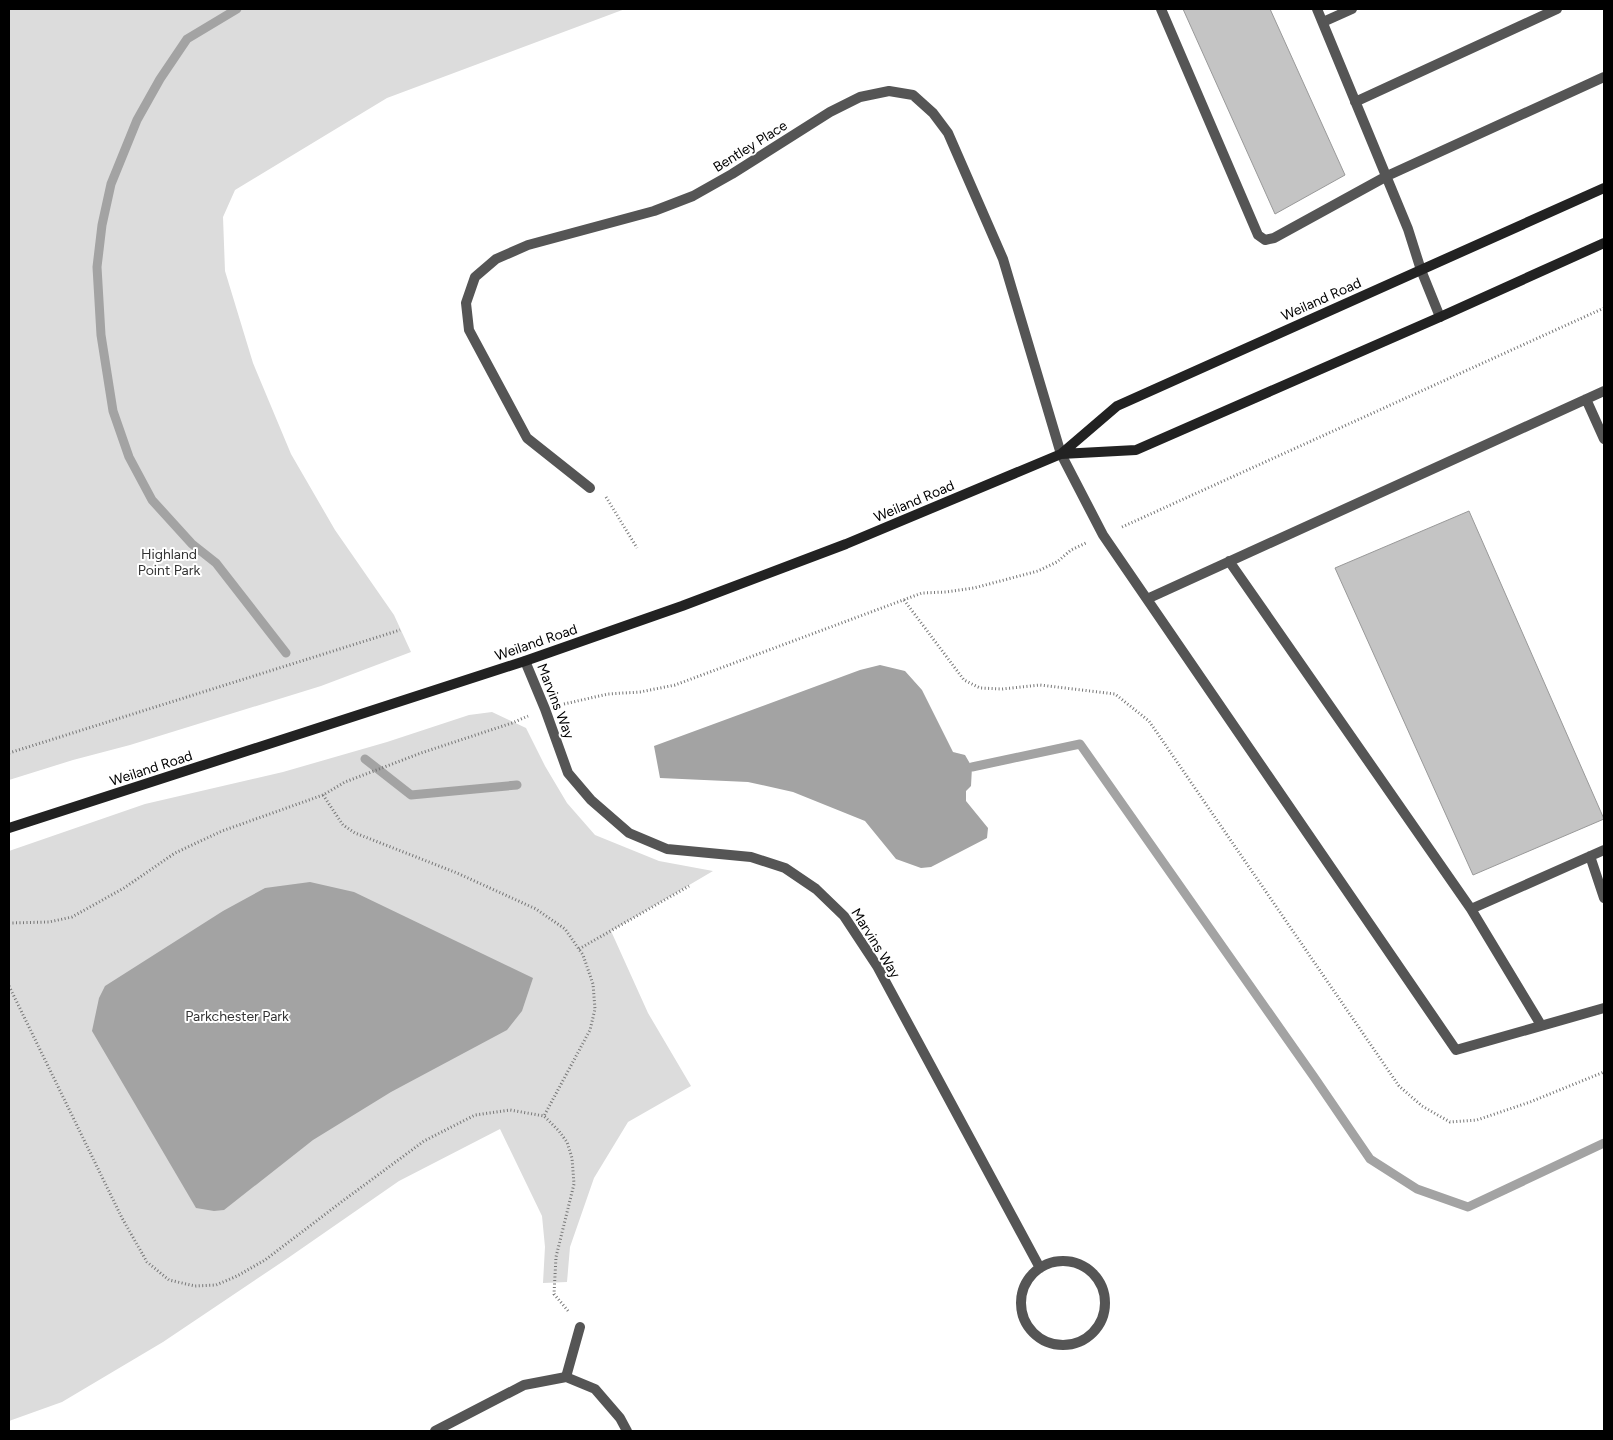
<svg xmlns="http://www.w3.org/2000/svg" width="1613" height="1440" viewBox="0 0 1613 1440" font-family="Figtree,sans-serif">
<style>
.green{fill:#dcdcdc}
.water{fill:#a3a3a3}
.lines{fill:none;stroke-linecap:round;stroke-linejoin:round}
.stream{stroke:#a3a3a3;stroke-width:9}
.building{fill:#c4c4c4;stroke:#999}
.path{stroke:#777;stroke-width:3;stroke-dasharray:1 2.5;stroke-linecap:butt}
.lane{stroke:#555;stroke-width:10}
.street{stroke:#555;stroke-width:10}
.secondary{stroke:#222;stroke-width:10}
.labels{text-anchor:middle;stroke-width:4;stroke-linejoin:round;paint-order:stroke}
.street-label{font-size:14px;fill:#000;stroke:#fff}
.park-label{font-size:14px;fill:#333;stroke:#fff}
</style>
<rect width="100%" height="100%" fill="#fff"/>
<path class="green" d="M9 9H625L387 98 235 190 223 217 225 271 253 363 291 454 335 530 394 615 411 652 321 686 130 745 73 760 9 780Z
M492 712 526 728 545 766 567 803 595 835 659 861 713 871 611 931 648 1013 691 1086 628 1122 594 1178 570 1247 567 1282 543 1283 545 1247 542 1216 500 1129 399 1181 288 1258 163 1342 62 1402 9 1421V851L145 804 283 772 387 742 469 715Z"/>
<path class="water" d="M880 665 905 671 922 690 953 752 965 755 972 767 971 786 966 791V801L988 828 987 838 931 867 921 868 896 859 865 821 793 792 748 782 660 778 654 746 860 670Z
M310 882 354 892 533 978 522 1011 507 1030 391 1092 313 1140 224 1210 214 1211 196 1208 92 1031 99 998 105 986 223 911 265 888Z"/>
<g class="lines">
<path class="stream" d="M237 9 187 39 160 79 137 120 111 184 102 225 97 267 101 335 113 411 129 457 152 500 192 544 216 563 286 653
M365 759 411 795 517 785
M972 767 1080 744 1314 1077 1370 1159 1417 1189 1468 1207 1604 1143"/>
</g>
<path class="building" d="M1183 9H1270L1345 175 1275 214Z
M1469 511 1604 819 1473 875 1335 568Z"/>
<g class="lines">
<path class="path" d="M606 497 637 548
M1122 527 1604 308
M904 600 964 680 980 688 1002 689 1040 685 1115 694 1149 721 1399 1086 1422 1106 1450 1122 1477 1120 1530 1102 1604 1072
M564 704 608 694 640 692 675 685 922 593 946 592 974 588 1038 571 1057 562 1071 550 1086 543
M9 753 400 630
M323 795 343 825 355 833 457 873 536 909 565 929 583 955 593 984 595 1009 590 1030 544 1116
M9 923 49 922 72 917 124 888 175 853 222 831 323 795 345 782 421 753 512 723 528 716
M579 949 689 886
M9 986 122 1218 147 1262 169 1280 195 1286 216 1285 237 1276 265 1260 344 1200 424 1141 475 1115 510 1110 544 1116 559 1131 567 1142 572 1158 574 1184 556 1257 554 1294 569 1312"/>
<path class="lane" d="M1161 9 1258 235 1265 240 1274 238 1387 176 1604 77
M1317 9 1408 229 1421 270 1440 317
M1323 22 1352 9
M1355 102 1557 9
M1586 399 1604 439
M1061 454 1103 535 1456 1050 1604 1008
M1229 561 1471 909 1541 1025
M1147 599 1604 391
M1590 856 1604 898
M1471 909 1604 850
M566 1377 580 1327"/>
<path class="street" d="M590 488 527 438 469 330 466 303 475 277 496 259 528 245 654 211 693 196 732 174 830 112 860 97 889 91 913 95 933 113 948 133 1003 259 1061 454
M525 661 545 709 568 773 591 800 629 833 667 849 751 857 785 868 816 889 844 916 877 966 1040 1268
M1021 1303a42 42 0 1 1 84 0a42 42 0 1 1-84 0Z
M435 1431 524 1385 566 1377 595 1389 620 1418 627 1431"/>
<path class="secondary" d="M1061 454 1136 450 1440 317 1604 243
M9 828 525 661 682 606 846 544 1061 454 1117 406 1604 188"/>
</g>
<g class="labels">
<g class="street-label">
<text transform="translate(750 146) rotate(-32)" y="5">Bentley Place</text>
<text transform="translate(1321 299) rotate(-24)" y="5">Weiland Road</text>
<text transform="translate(914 501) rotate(-23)" y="5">Weiland Road</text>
<text transform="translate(536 642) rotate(-19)" y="5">Weiland Road</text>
<text transform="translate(556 701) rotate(69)" y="5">Marvins Way</text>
<text transform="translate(151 768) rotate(-18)" y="5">Weiland Road</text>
<text transform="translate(876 943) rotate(58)" y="5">Marvins Way</text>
</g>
<g class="park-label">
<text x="169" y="559">Highland<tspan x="169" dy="16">Point Park</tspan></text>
<text x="237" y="1021">Parkchester Park</text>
</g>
</g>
<rect width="1613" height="1440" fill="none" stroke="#000000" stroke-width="20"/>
</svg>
